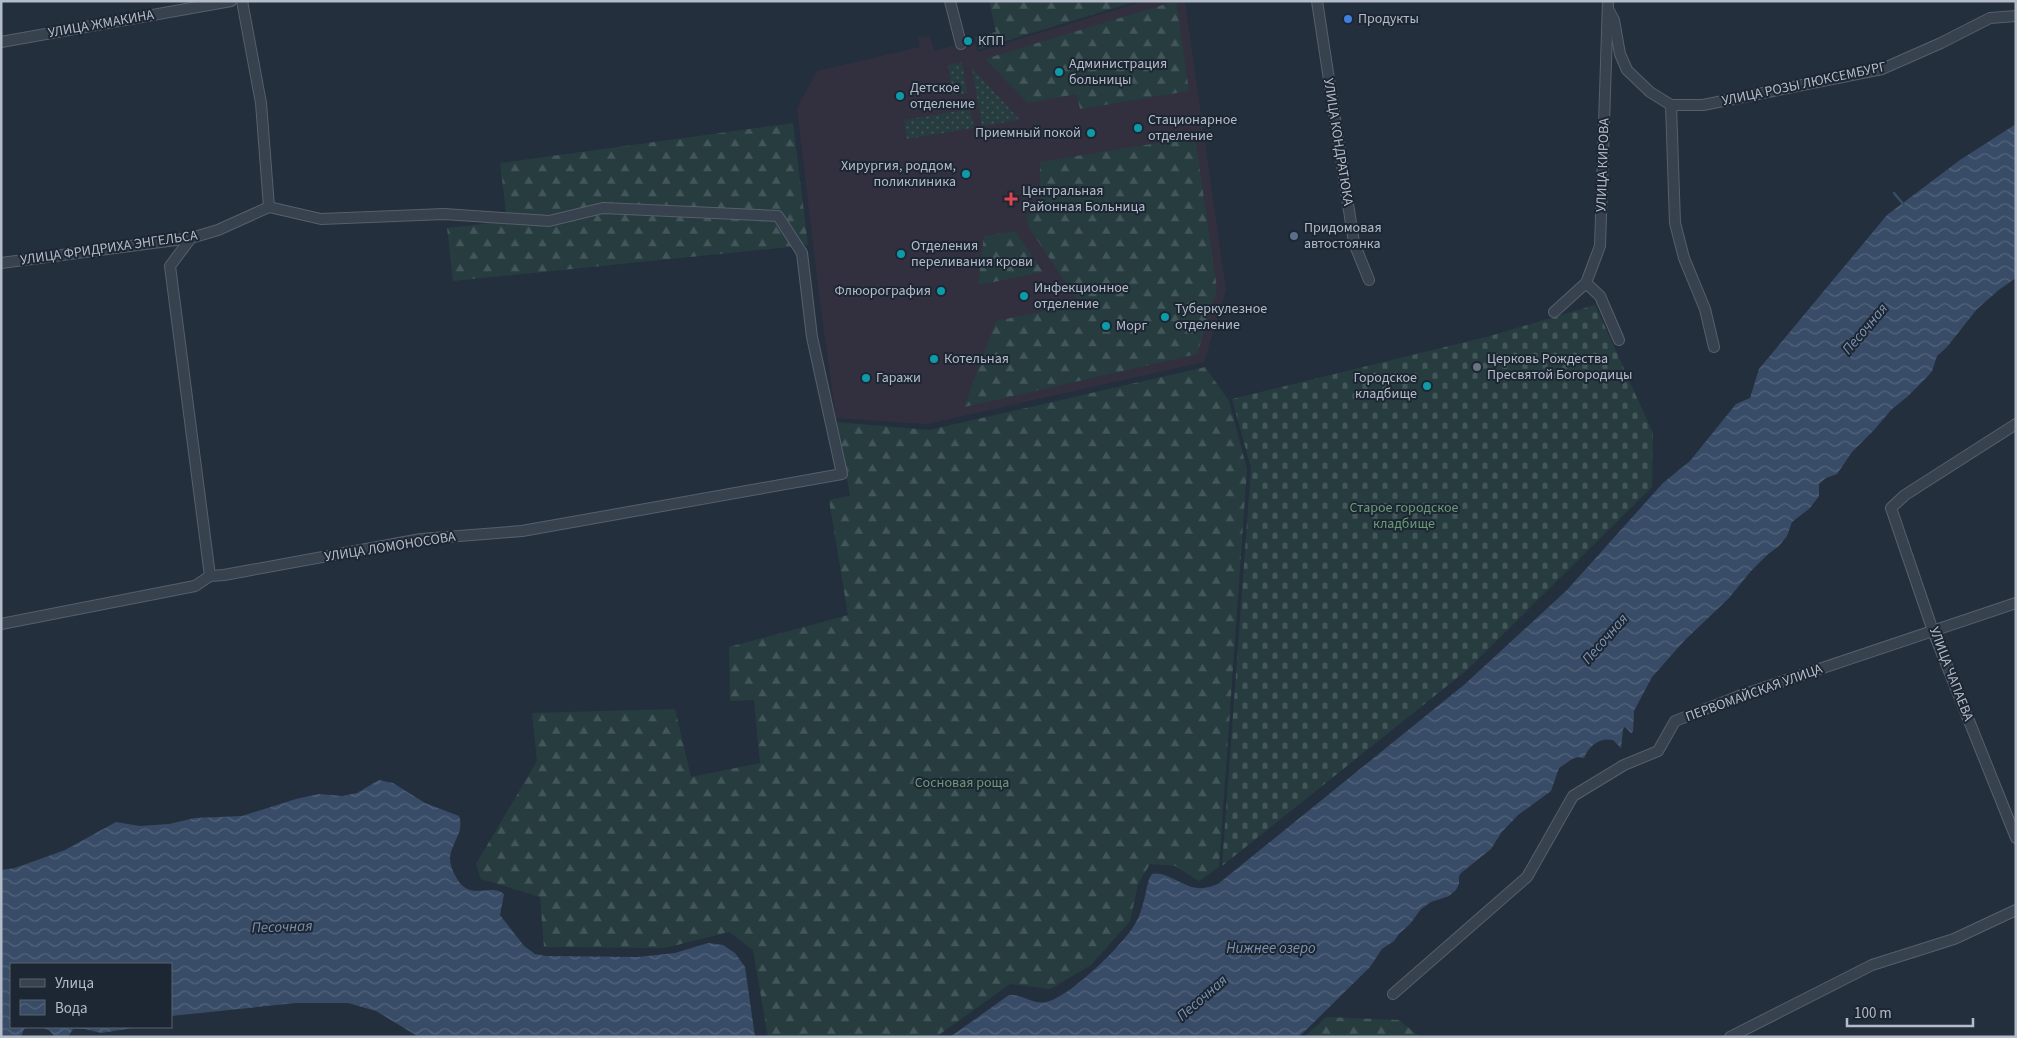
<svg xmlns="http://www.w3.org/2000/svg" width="2017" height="1038" viewBox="0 0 2017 1038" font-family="'Source Sans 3',sans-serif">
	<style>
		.medical { fill: #32303f }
		.grass { fill: url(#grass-dots) }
		.forest { fill: url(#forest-firs) }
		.cemetery { fill: url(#cemetery-stones) }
		.water { fill: url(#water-waves) }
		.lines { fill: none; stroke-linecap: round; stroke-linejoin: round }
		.stream { stroke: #394c67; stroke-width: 2.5 }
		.minor-casing { stroke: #565f6c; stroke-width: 12 }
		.minor { stroke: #38414e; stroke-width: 10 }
		.shop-dot { fill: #3f7fe0; stroke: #1d2633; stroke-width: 2 }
		.culture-dot { fill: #0f9aa8; stroke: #1d2633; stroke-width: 2 }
		.health-dot { fill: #e0444e; stroke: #1d2633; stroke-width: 2 }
		.service-dot { fill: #5c6f8a; stroke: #1d2633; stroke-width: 2 }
		.worship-dot { fill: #6b7280; stroke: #1d2633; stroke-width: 2 }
		.labels { text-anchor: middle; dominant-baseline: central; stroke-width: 4; stroke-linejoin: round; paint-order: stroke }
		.poi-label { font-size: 14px; fill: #b4bcc9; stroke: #1d2633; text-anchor: start }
		.street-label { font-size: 14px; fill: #b4bcc9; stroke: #1d2633 }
		.park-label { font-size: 14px; fill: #6b9a76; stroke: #1d2633 }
		.water-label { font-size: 15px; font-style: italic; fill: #7c92b1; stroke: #1d2633 }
	</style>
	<defs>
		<pattern id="grass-dots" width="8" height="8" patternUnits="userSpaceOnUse" patternTransform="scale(1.25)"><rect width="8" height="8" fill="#263c3f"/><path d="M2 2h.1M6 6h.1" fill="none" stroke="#435659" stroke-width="1.8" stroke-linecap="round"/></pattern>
		<pattern id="forest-firs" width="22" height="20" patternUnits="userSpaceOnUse" patternTransform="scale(1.25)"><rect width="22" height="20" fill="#263c3f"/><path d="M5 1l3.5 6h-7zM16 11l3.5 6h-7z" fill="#435659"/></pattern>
		<pattern id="cemetery-stones" width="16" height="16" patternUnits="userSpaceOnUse" patternTransform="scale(1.25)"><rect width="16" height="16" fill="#263c3f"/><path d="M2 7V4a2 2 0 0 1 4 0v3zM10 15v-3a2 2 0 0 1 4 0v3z" fill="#435659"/></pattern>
		<pattern id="water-waves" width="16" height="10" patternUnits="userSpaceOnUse" patternTransform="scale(1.25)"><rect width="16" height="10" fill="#394c67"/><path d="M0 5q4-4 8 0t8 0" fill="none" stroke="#53647b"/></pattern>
	</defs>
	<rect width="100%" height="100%" fill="#242f3e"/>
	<!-- medical -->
	<path class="medical" d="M1144 1H1185L1226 290 1204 362 927 424 836 418 819 295 797 108 817 71 920 47 918 38 930 36 934 51 974 41 978 52Z"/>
	<!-- grass -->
	<g class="grass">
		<path d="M962 62 967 93 953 95 948 65Z"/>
		<path d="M972 68 1020 120 982 126Z"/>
		<path d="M970 109 974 128 907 139 904 120Z"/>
	</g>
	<!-- forest -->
	<g class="forest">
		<path d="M989 1H1138L979 49 975 37 996 32Z"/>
		<path d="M1176 1 1189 91 1080 109 1077 94 1028 103 985 59Z"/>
		<path d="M793 123 808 245 453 281 447 228 507 221 500 163Z"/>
		<path d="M1195 137 1217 289 1197 354 964 407 996 321 1080 304 1028 226 1026 215 1040 212V162Z"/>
		<path d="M1015 231 1043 272 978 285 984 236Z"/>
		<path d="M1205 367 1229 401 1247 469 1219 867 1199 881 1175 866 1150 864 1138 884 1130 921 1091 965 1050 989 1010 984 936 1037H768L753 950 729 932 665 948 544 947 540 897 481 879 476 864 537 761 532 713 675 709 691 777 760 763 754 700 730 701 729 647 848 615 829 500 850 496 837 422 929 430Z"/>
		<path d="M1326 1017 1399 1020 1420 1037H1304Z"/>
	</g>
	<!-- cemetery -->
	<path class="cemetery" d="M1595 305 1653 433 1652 487 1467 670 1222 866 1251 468 1232 399 1490 336Z"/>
	<!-- water -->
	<g class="water">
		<path d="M2016 124V278L2000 289 1977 309 1947 347 1937 356 1932 371 1928 376 1907 397 1892 409 1874 430 1852 452 1837 474 1826 478 1819 484V496L1810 508 1792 522 1787 536 1779 546 1767 555 1751 571 1729 598 1684 641 1652 677 1634 711 1633 732 1631 733 1625 727 1623 729 1621 748 1613 740C1599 737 1589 746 1584 758L1578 757 1572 759 1559 768 1551 791 1518 815 1501 833 1491 849 1461 873 1459 876V884L1456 890 1449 896 1431 902 1421 909 1410 924 1399 934 1394 941 1382 949 1370 967 1305 1031 1298 1037H950L1009 995C1023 994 1033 1005 1046 1002 1069 998 1124 944 1135 924 1143 911 1145 894 1149 879L1152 874C1165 870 1183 887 1198 888 1205 889 1212 886 1218 884L1465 684 1567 590 1663 483 1690 461 1736 404 1750 398 1759 369 1887 215 1960 160Z"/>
		<path d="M379 780 393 783 425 803 459 816C465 832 451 843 450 858 450 864 452 871 456 877 470 903 489 882 504 894L500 915 524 946 535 954 546 956 638 957 675 953 708 943 723 945 735 953 745 967 755 1037H419L376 1011 348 1003H296L171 1016V964H11V1027H29L24 1029 21 1037H1V870L15 868 65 850 116 822 140 826 169 824 195 818 242 816 296 799 319 794 342 796 357 793Z"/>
		<path d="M40 1027H139L101 1033 85 1029H73L68 1037H55L49 1030Z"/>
	</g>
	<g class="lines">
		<!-- stream -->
		<path class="stream" d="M1894 193 1904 205"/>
		<!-- minor casing -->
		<g class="minor-casing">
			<g id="minor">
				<path d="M242 1 261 103 269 207"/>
				<path d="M950 1 961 44"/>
				<path d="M1317 1 1354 243 1369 280"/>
				<path d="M1608 9 1614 20 1620 54 1627 70 1650 92 1671 105"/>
				<path d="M1 42 231 1"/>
				<path d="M1671 105H1703L1882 69 1941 43 1990 18 2016 16"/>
				<path d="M1671 105 1675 223 1684 258 1705 309 1714 347"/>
				<path d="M191 238 170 266 210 576"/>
				<path d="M1 263 191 238 218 230 269 207 321 219 444 214 549 221 603 208 778 216 802 253 812 337 842 474 522 531 421 539 224 575 210 576 195 586 1 624"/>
				<path d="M1586 283 1600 296 1619 340"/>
				<path d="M1554 312 1586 283 1600 246 1608 1"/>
				<path d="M2016 424 1905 495 1891 508 1933 631 2016 838"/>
				<path d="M1393 994 1527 877 1573 796 1624 765 1658 751 1675 721 1739 696 2016 603"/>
				<path d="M1730 1037 1872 965 1954 939 2016 910"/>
			</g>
		</g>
		<!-- minor -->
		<use href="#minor" class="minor"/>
	</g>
	<!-- markers -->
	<circle class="shop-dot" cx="1348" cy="19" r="5"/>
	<g class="culture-dot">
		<circle cx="968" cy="41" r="5"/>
		<circle cx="1059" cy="72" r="5"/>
		<circle cx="900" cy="96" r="5"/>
		<circle cx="1138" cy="128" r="5"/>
		<circle cx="1091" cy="133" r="5"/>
		<circle cx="966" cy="174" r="5"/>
		<circle cx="901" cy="254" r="5"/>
		<circle cx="941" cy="291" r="5"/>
		<circle cx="1024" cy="296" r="5"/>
		<circle cx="1165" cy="317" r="5"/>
		<circle cx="1106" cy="326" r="5"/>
		<circle cx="934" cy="359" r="5"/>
		<circle cx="866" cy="378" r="5"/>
		<circle cx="1427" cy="386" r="5"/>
	</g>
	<path class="health-dot" d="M1008.5 191.5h5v5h5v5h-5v5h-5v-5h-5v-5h5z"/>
	<circle class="service-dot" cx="1294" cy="236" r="5"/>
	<circle class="worship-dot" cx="1477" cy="367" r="5"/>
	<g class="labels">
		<!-- poi labels -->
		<g class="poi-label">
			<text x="1358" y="19">Продукты</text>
			<text x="978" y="41">КПП</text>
			<text x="1069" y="64">Администрация<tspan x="1069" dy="16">больницы</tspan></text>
			<text x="910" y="88">Детское<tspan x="910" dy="16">отделение</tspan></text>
			<text x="1148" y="120">Стационарное<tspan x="1148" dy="16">отделение</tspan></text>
			<text x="1081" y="133" text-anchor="end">Приемный покой</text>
			<text x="956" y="166" text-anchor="end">Хирургия, роддом,<tspan x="956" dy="16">поликлиника</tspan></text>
			<text x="1022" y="191">Центральная<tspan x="1022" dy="16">Районная Больница</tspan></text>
			<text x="1304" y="228">Придомовая<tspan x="1304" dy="16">автостоянка</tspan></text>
			<text x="911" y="246">Отделения<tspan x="911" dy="16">переливания крови</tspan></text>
			<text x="1034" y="288">Инфекционное<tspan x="1034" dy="16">отделение</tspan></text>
			<text x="931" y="291" text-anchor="end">Флюорография</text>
			<text x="1175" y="309">Туберкулезное<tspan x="1175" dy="16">отделение</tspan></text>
			<text x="1116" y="326">Морг</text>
			<text x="944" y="359">Котельная</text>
			<text x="1487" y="359">Церковь Рождества<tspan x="1487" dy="16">Пресвятой Богородицы</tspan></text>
			<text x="876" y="378">Гаражи</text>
			<text x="1417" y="378" text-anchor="end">Городское<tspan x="1417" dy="16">кладбище</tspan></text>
		</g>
		<!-- street labels -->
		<g class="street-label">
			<text transform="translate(101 24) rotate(-10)">УЛИЦА ЖМАКИНА</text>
			<text transform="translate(1804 84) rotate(-12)">УЛИЦА РОЗЫ ЛЮКСЕМБУРГ</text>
			<text transform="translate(1338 142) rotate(81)">УЛИЦА КОНДРАТЮКА</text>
			<text transform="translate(1603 165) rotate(-88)">УЛИЦА КИРОВА</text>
			<text transform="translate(109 248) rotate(-8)">УЛИЦА ФРИДРИХА ЭНГЕЛЬСА</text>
			<text transform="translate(390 547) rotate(-9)">УЛИЦА ЛОМОНОСОВА</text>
			<text transform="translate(1951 674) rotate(69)">УЛИЦА ЧАПАЕВА</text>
			<text transform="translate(1754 693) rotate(-20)">ПЕРВОМАЙСКАЯ УЛИЦА</text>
		</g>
		<!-- park labels -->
		<g class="park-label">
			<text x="1404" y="508">Старое городское<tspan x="1404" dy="16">кладбище</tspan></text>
			<text x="962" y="783">Сосновая роща</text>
		</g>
		<!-- water labels -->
		<g class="water-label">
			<text transform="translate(1865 329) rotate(-50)">Песочная</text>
			<text transform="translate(1605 639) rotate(-49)">Песочная</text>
			<text transform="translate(282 927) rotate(-2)">Песочная</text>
			<text x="1271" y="948">Нижнее озеро</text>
			<text transform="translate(1202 998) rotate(-41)">Песочная</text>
		</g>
	</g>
	<!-- border -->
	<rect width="2017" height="1038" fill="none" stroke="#b4bcc9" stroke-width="5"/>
	<!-- legend -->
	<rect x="10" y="963" width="162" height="65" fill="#1d2633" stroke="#59626f"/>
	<rect x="20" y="979" width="25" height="8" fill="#38414e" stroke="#59626f"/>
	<text x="55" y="988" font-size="15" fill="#b4bcc9">Улица</text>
	<rect x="20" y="1000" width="25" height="15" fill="url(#water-waves)" stroke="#59626f"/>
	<text x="55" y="1013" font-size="15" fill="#b4bcc9">Вода</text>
	<!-- scale -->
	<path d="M1847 1018v8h126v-8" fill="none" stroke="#b4bcc9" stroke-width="2.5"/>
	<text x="1854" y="1018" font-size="15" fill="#b4bcc9" stroke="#1d2633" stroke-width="4" paint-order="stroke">100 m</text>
</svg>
